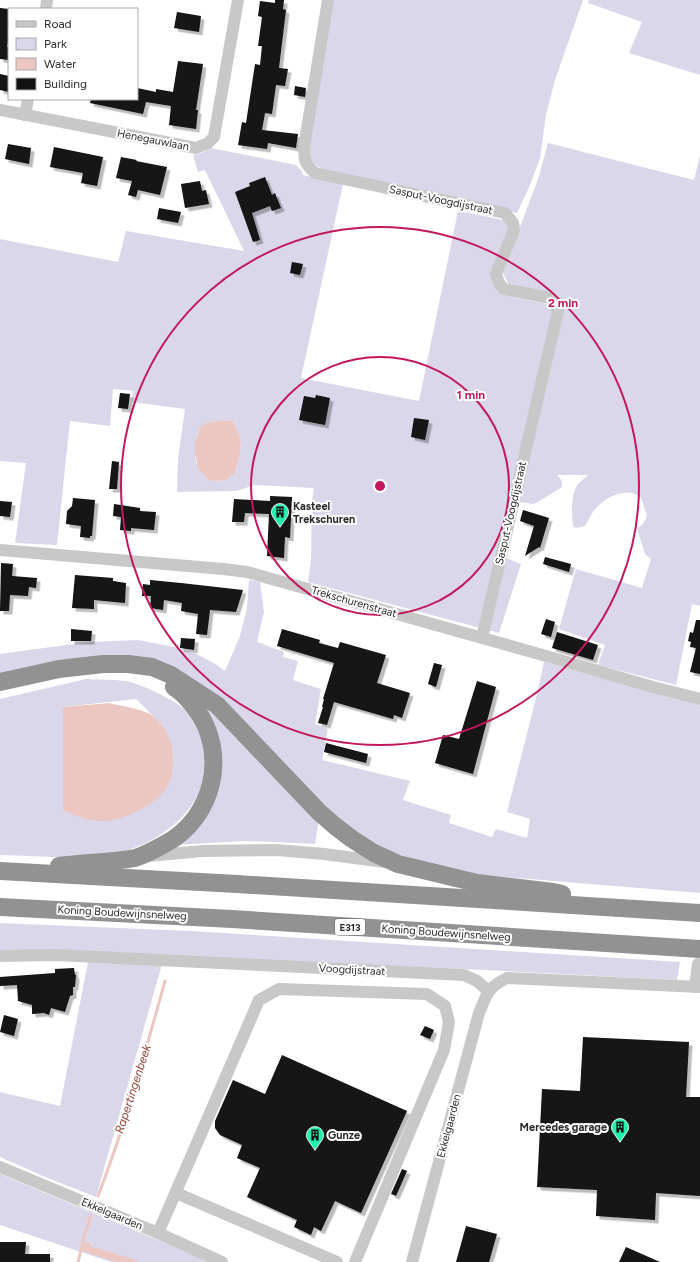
<svg xmlns="http://www.w3.org/2000/svg" width="700" height="1262" viewBox="0 0 700 1262" font-family="Figtree,sans-serif">
	<style>
		.green { fill: #dbd7eb; fill-rule: evenodd }
		.water { fill: #ecc7c1 }
		.lines { fill: none; stroke-linecap: round; stroke-linejoin: round }
		.stream { stroke: #ecc7c1; stroke-width: 3 }
		.building { fill: #121212; filter: url(#shadow) }
		.minor { stroke: #c8c8c8; stroke-width: 12 }
		.highway { stroke: #929292; stroke-width: 18 }
		.ring { fill: none; stroke: #c2185b; stroke-width: 2 }
		.labels { text-anchor: middle; dominant-baseline: central; stroke-width: 4; stroke-linejoin: round; paint-order: stroke }
		.shield { fill: #fff; stroke: #6b6b6b; stroke-width: 1 }
		.shield-label { font-size: 10px; font-weight: bold; fill: #2b2b2b }
		.street-label { font-size: 11px; fill: #2b2b2b; stroke: #fff }
		.poi-label { font-size: 11px; font-weight: bold; fill: #2b2b2b; stroke: #fff; text-anchor: start }
		.water-label { font-size: 12px; font-style: italic; fill: #924235; stroke: #fff }
		.centre { fill: #c2185b; stroke: #fff; stroke-width: 2 }
		.ring-label { font-size: 12px; text-anchor: middle; font-weight: bold; fill: #c2185b; stroke: #fff; stroke-width: 4; stroke-linejoin: round; paint-order: stroke }
	</style>
	<defs>
		<filter id="shadow"><feDropShadow dx="3.5" dy="3.5" stdDeviation="0" flood-color="#0004"/></filter>
	</defs>
	<rect width="100%" height="100%" fill="#fff"/>
	<!-- green -->
	<g class="green">
		<path d="M332 0H583L555 80 546 115 540 158 530 185 517 213 329 171C318 167 314 166 308 156Z"/>
		<path d="M589 0H700V75L629 53 642 22 588 3Z"/>
		<path d="M548 143 694 180 700 155V606L692 604 676 685 598 665 605 645 559 629 576 569 642 588 651 559 645 554 637 529 643 524 647 516 641 497C638 496 635 494 632 493 617 491 601 500 593 512 590 516 588 522 585 526L576 528 573 526C572 513 570 496 578 484 581 481 585 478 588 475H557L562 481V487L538 502 533 504 519 502 563 309C563 305 563 302 560 300 552 292 520 288 509 285L503 273 539 176Z"/>
		<path d="M211 148 296 165 302 171 303 175 343 184 301 378 419 401 458 211 504 220 509 226 493 276 501 294 517 298 547 304 551 306 554 311 499 555 521 564 499 633 308 582 311 560 312 501 314 488 255 485 236 491 177 492 178 459 185 409 132 402 133 391 113 389 110 426 70 421 57 545 15 543 26 463 0 461V239L118 262 126 231 244 251 205 170 198 172 193 155 202 153ZM219 421H233L241 440 240 454 235 473 227 480 213 481 196 463 195 454 197 435 206 423Z"/>
		<path d="M249 580 260 582 264 612 257 642 284 652 283 657 298 661 293 680 321 689 315 724 328 729 322 760 410 781 403 800 451 815 449 823 492 837 496 829 527 838 530 819 507 812 537 694 544 662 700 705V893L458 873 381 849 337 819 178 672 0 673V654L88 642 138 640 174 647 196 654 214 663 225 671 240 636 247 608Z"/>
		<path d="M86 679C99 680 112 679 125 681 137 682 174 700 183 708 192 718 203 737 204 751 206 765 203 786 196 798 185 818 165 834 144 844 103 863 44 856 0 855V699ZM136 699 163 726 63 707Z"/>
		<path d="M202 702 319 819 315 844 274 842 245 841 175 845 212 802Z"/>
		<path d="M0 923 191 931 680 962 677 980 445 968 0 952Z"/>
		<path d="M88 962 162 964 96 1197 45 1177 0 1157V1092L60 1106Z"/>
		<path d="M0 1174 184 1251 208 1262H111L0 1225Z"/>
	</g>
	<!-- water -->
	<g class="water">
		<path d="M219 421H233L241 440 240 454 235 473 227 480 213 481 208 479 198 468 195 454V443L200 428 206 423Z"/>
		<path d="M109 703C118 705 144 710 150 714 162 722 170 735 172 749 173 761 174 774 168 785 158 804 127 818 107 821 92 822 76 817 63 810V707Z"/>
		<path d="M84 1242 90 1243V1246L130 1258 139 1262H116L83 1251Z"/>
	</g>
	<g class="lines">
		<!-- stream -->
		<g class="stream">
			<path d="M98 1196C125 1126 145 1053 165 981"/>
			<path d="M83 1240 91 1215"/>
			<path d="M78 1262 83 1242"/>
		</g>
	</g>
	<!-- building -->
	<g class="building">
		<path d="M275 0H284L283 9 286 10 279 68 288 69 285 86 276 85 272 114 265 113 262 130 298 134 296 148 268 143 267 149 238 145 242 122 246 123 255 64 260 65 262 46H258L262 17 258 16 260 1 275 3Z"/>
		<path d="M0 8 9 9V36L7 47H9V60L0 59Z"/>
		<path d="M177 12 201 16 199 32 174 28Z"/>
		<path d="M178 61 203 64 196 110H198L196 129 169 125 171 106 146 102 143 114 90 103 91 99H137V88L156 92V89L173 92Z"/>
		<path d="M0 74 9 76V92L0 90Z"/>
		<path d="M295 86 306 88 305 97 294 95Z"/>
		<path d="M8 144 31 148 29 164 5 159Z"/>
		<path d="M54 147 103 157 97 186 81 183 83 173 50 167Z"/>
		<path d="M121 157 137 160 136 161 167 167 160 195 138 190 136 197 128 195 132 181 116 178Z"/>
		<path d="M265 177 272 195 275 193 281 208 272 211 270 206 252 213 260 240 253 242 235 192 250 186 249 183Z"/>
		<path d="M200 181 202 191 206 190 209 204 185 208 181 184Z"/>
		<path d="M159 208 181 212 178 223 157 219Z"/>
		<path d="M292 262 303 264 300 275 290 273Z"/>
		<path d="M120 393 130 394 128 409 118 408Z"/>
		<path d="M316 395 330 398 325 425 299 420 304 396 315 398Z"/>
		<path d="M414 418 429 420 425 440 411 437Z"/>
		<path d="M112 461 119 462 117 489H109Z"/>
		<path d="M270 496 292 497 290 538 285 537 284 558 267 556 269 514 245 513 244 522H232L234 499 270 501Z"/>
		<path d="M73 498 95 500 92 536H90V538L80 537 81 526 66 524 67 511 72 506Z"/>
		<path d="M0 501 12 502 10 517 0 516Z"/>
		<path d="M114 504 140 508V511L156 512 154 530 131 528V531L120 530 121 517 113 516Z"/>
		<path d="M523 510 549 518 540 548 539 547 525 556 534 526 520 521Z"/>
		<path d="M545 557 571 564 569 572 543 564Z"/>
		<path d="M1 563 13 564 12 576 37 578 36 588 29 587 28 596 10 595 9 611H0Z"/>
		<path d="M75 575 113 578V581L126 583 125 603 94 600V609L72 608Z"/>
		<path d="M150 580 181 583 243 590 236 612 210 610 207 635 196 634 198 614 181 611 182 603 164 600 163 610 150 608 151 596H142L143 584 150 585Z"/>
		<path d="M546 619 555 622 551 637 541 634Z"/>
		<path d="M696 620H700V674L690 672 696 648 690 647 691 642 688 641 690 632 693 633Z"/>
		<path d="M71 629 92 631 91 641H71Z"/>
		<path d="M282 629 320 640 319 643 338 648 340 642 386 655 377 683 410 693 402 718 394 715 393 719 334 702 327 725 318 723 323 707H322L324 699H323L334 663 277 646Z"/>
		<path d="M557 632 598 645 593 660 552 648Z"/>
		<path d="M181 638 195 639 194 650 180 648Z"/>
		<path d="M434 663 442 665 436 687 428 684Z"/>
		<path d="M477 681 496 687 473 774 435 763 443 735 459 739Z"/>
		<path d="M326 743 368 754 366 763 324 752Z"/>
		<path d="M74 968 75 975H76L75 987H73V995L70 996 65 1012 51 1008 49 1015 44 1013 32 1014V1005L18 1001 17 985 0 986V977L55 973V969Z"/>
		<path d="M4 1015 18 1019 14 1036 0 1032Z"/>
		<path d="M425 1026 434 1030 430 1039 420 1035Z"/>
		<path d="M583 1037 689 1042 686 1097H700V1196L656 1193 655 1220 596 1216 597 1190 537 1187 542 1089 580 1091Z"/>
		<path d="M282 1055 407 1111 361 1213 335 1201 321 1231 314 1227 311 1235 294 1227 297 1220 247 1197 260 1168 237 1158 242 1145 220 1135 215 1128V1121L233 1080 265 1094Z"/>
		<path d="M402 1169 407 1171 396 1196 391 1194Z"/>
		<path d="M466 1226 497 1234 489 1262H456Z"/>
		<path d="M0 1242H26L25 1254H50V1262H0Z"/>
		<path d="M626 1247 660 1262H619Z"/>
	</g>
	<g class="lines">
		<!-- minor -->
		<g class="minor">
			<path d="M328 0 305 141C304 156 302 162 315 173L505 213 513 223 514 230 496 274 499 283 504 289 550 298 555 303 558 311 482 638"/>
			<path d="M46 9 47 0"/>
			<path d="M0 110 196 148 208 143 214 137 238 0"/>
			<path d="M25 115 28 99"/>
			<path d="M0 550 223 569 247 572 539 654 653 687 700 699"/>
			<path d="M148 856 203 851 277 850 324 854 385 862"/>
			<path d="M0 956 56 955 464 975 477 981 488 991"/>
			<path d="M695 987 698 964"/>
			<path d="M0 1167 158 1233 222 1262"/>
			<path d="M176 1193 337 1262"/>
			<path d="M158 1233 259 1000 279 989 427 994 445 1006 449 1022 444 1050 355 1262"/>
			<path d="M412 1262 479 1013C487 994 487 988 507 978L700 987"/>
		</g>
		<!-- highway -->
		<g class="highway">
			<path d="M0 682 59 669 103 664H128L152 667 171 675 217 705 319 812 335 826 352 839 374 853 398 864 477 883 553 892 562 894"/>
			<path d="M59 866C84 862 110 863 135 858 145 855 156 849 165 844 214 818 229 752 195 708 190 701 182 692 174 687"/>
			<path d="M0 871 237 884 700 913"/>
			<path d="M0 907 232 919 700 949"/>
		</g>
	</g>
	<!-- distance rings -->
	<g class="ring">
		<circle cx="380" cy="486" r="129"/>
		<circle cx="380" cy="486" r="259"/>
	</g>
	<!-- icons -->
	<defs>
		<g id="building-pin" transform="scale(0.9)"><path d="M0 17L-7.5 6A9.5 9.5 0 1 1 7.5 6Z" fill="#1ff0ad" stroke="#fff"/><path d="M-4-6H4V6H1V3H-1V6H-4ZM-2.5-4.3h1.7v1.8h-1.7ZM.8-4.3h1.7v1.8H.8ZM-2.5-1h1.7V.8h-1.7ZM.8-1h1.7V.8H.8Z" fill="#111"/></g>
	</defs>
	<g fill-rule="evenodd">
		<use href="#building-pin" x="280" y="512"/>
		<use href="#building-pin" x="620" y="1127"/>
		<use href="#building-pin" x="315" y="1135"/>
	</g>
	<g class="labels">
		<!-- shield labels -->
		<rect class="shield" x="335" y="919" width="30" height="16" rx="3"/>
		<g class="shield-label">
			<text x="350" y="927">E313</text>
		</g>
		<!-- street labels -->
		<g class="street-label">
			<text transform="translate(153 140) rotate(11)">Henegauwlaan</text>
			<text transform="translate(441 200) rotate(12)">Sasput-Voogdijstraat</text>
			<text transform="translate(511 513) rotate(-77)">Sasput-Voogdijstraat</text>
			<text transform="translate(354 602) rotate(16)">Trekschurenstraat</text>
			<text transform="translate(122 913) rotate(3)">Koning Boudewijnsnelweg</text>
			<text transform="translate(446 933) rotate(4)">Koning Boudewijnsnelweg</text>
			<text transform="translate(352 970) rotate(3)">Voogdijstraat</text>
			<text transform="translate(449 1126) rotate(-75)">Ekkelgaarden</text>
			<text transform="translate(112 1214) rotate(23)">Ekkelgaarden</text>
		</g>
		<!-- poi labels -->
		<g class="poi-label">
			<text x="293" y="506">Kasteel<tspan x="293" dy="13">Trekschuren</tspan></text>
			<text x="607" y="1127" text-anchor="end">Mercedes garage</text>
			<text x="328" y="1135">Gunze</text>
		</g>
		<!-- water labels -->
		<g class="water-label">
			<text transform="translate(133 1089) rotate(-72)">Rapertingenbeek</text>
		</g>
	</g>
	<circle cx="380" cy="486" r="6" class="centre"/>
	<g class="ring-label">
		<text x="563" y="307">2 min</text>
		<text x="471" y="399">1 min</text>
	</g>
	<!-- legend -->
	<rect x="8" y="8" width="130" height="92" fill="#ffffff" stroke="#aaaaaa"/>
	<rect x="16" y="21" width="20" height="6" fill="#c8c8c8" stroke="#aaaaaa"/>
	<text x="44" y="28" font-size="12" fill="#2b2b2b">Road</text>
	<rect x="16" y="38" width="20" height="12" fill="#dbd7eb" stroke="#aaaaaa"/>
	<text x="44" y="48" font-size="12" fill="#2b2b2b">Park</text>
	<rect x="16" y="58" width="20" height="12" fill="#ecc7c1" stroke="#aaaaaa"/>
	<text x="44" y="68" font-size="12" fill="#2b2b2b">Water</text>
	<rect x="16" y="78" width="20" height="12" fill="#121212" stroke="#aaaaaa"/>
	<text x="44" y="88" font-size="12" fill="#2b2b2b">Building</text>
</svg>
